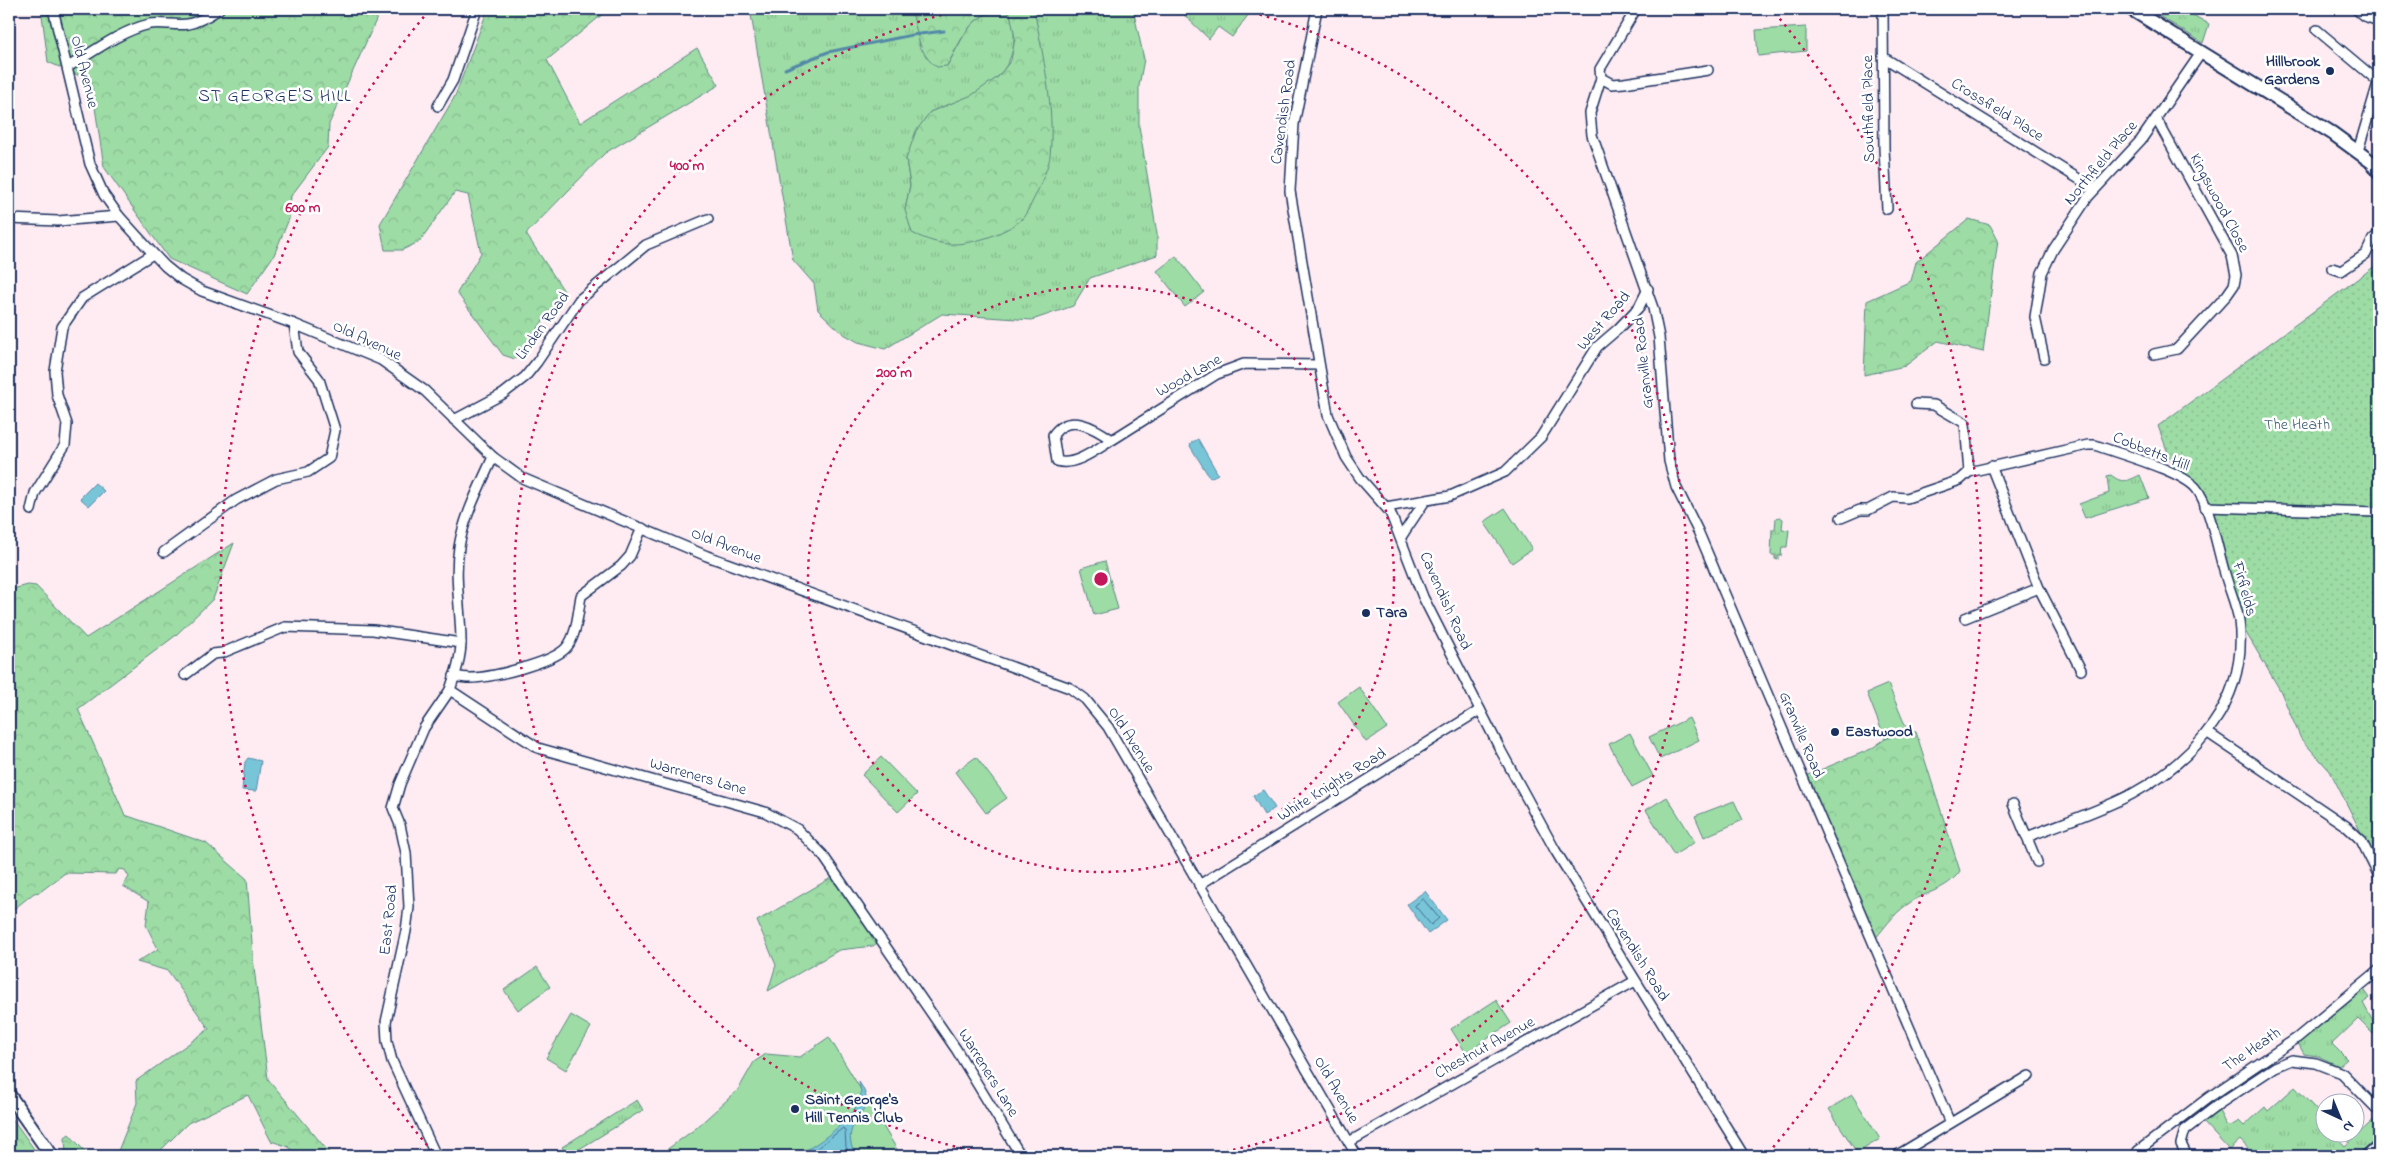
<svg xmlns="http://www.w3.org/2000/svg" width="2388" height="1165" viewBox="0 0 2388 1165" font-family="'Indie Flower',sans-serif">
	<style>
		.grass { fill: url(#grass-tufts); stroke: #5c8682 }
		.forest { fill: url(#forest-crowns); stroke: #5c8682 }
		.park { fill: url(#park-dots); stroke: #5c8682 }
		.garden { fill: #9ddca5; stroke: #5c8682 }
		.water { fill: #79c5d8; stroke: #5389a7 }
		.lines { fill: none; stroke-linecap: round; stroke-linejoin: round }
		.shore { stroke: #416b8f; stroke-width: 1 }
		.stream { stroke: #5389a7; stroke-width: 3 }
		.minor-casing { stroke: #1b2f5e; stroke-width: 12 }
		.secondary-casing { stroke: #1b2f5e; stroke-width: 16 }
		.minor { stroke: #fff; stroke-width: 9 }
		.secondary { stroke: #fff; stroke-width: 12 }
		.ring { fill: none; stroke: #c2185b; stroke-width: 2.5; stroke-dasharray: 2.5 5 }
		.poi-dot { fill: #1b2f5e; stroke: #fff; stroke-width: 2 }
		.labels { text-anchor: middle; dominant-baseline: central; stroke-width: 5; stroke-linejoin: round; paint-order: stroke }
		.poi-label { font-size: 16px; font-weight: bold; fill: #1b2f5e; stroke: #fff; text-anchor: start }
		.street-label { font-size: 16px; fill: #1b2f5e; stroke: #fff }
		.park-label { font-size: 16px; fill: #3c5a70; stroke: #fff }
		.neighbourhood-label { font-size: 18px; letter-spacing: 1px; fill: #1b2f5e; stroke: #fff }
		.centre { fill: #c2185b; stroke: #fff; stroke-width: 2.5 }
		.ring-label { font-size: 15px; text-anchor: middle; font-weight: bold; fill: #c2185b; stroke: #fff; stroke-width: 5; stroke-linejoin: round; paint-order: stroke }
	</style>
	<defs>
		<pattern id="grass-tufts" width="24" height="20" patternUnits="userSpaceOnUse" patternTransform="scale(1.25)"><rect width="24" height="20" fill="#9ddca5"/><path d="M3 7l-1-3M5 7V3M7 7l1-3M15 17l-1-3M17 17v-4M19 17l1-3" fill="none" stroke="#87bd90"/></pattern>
		<pattern id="forest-crowns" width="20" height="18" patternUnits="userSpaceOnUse" patternTransform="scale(1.25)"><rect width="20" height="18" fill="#9ddca5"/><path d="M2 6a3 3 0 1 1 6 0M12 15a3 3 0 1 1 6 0" fill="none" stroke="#87bd90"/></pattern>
		<pattern id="park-dots" width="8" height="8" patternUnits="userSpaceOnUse" patternTransform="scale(1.25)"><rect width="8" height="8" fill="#9ddca5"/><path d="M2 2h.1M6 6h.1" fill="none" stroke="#87bd90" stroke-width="1.8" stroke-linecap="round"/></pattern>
	</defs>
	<rect width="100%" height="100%" fill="#feecf2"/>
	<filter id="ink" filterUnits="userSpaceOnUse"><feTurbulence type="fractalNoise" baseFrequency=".02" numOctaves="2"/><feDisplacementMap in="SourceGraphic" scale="10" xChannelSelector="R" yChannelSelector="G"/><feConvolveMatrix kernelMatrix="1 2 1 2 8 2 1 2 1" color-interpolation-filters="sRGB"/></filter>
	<g filter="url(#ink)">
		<!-- grass -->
		<g class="grass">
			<path d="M750 9H911L918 28 920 49 947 66C963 39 973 5 1010 13 1022 51 1007 76 973 95 960 102 944 105 930 112L906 159 910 185 905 210 1038 33 1034 9H1133L1144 59 1139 86V126L1157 234V255L1090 278 1073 306 1032 320 942 314 885 349 858 342 842 333 818 310 814 284 793 260Z"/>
			<path d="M1178 9H1247L1251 11 1232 37 1218 27 1209 39Z"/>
			<path d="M2148 9H2182L2209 24 2203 43Z"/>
			<path d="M2111 475C2122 484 2128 481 2140 475L2149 498 2085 518 2079 504 2109 493 2107 476Z"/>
			<path d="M1780 517 1783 519 1782 529 1789 530 1787 547H1782L1781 556H1778V560L1775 559V555H1771L1772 529H1775L1776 518Z"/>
			<path d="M2363 988 2370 998 2363 1003 2378 1031 2373 1034 2358 1019 2332 1044 2347 1059 2339 1066 2318 1056 2304 1054 2298 1043Z"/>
			<path d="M2295 1087 2322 1116 2321 1120 2325 1125 2326 1132 2333 1133 2345 1146 2379 1115V1136L2357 1156H2255L2240 1140 2229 1150 2203 1122 2219 1111 2226 1125 2231 1126 2239 1121 2244 1126 2265 1107 2268 1111Z"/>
			<path d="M637 1100 643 1110 568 1156 562 1147Z"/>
		</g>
		<!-- forest -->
		<g class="forest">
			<path d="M85 9H381L329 124 328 147 291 196 289 219 274 255 247 294 169 259 104 167 91 81 48 62 42 15Z"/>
			<path d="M488 9H609L547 60 580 123 697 48 719 85 605 153 526 234 564 291 519 355 515 359 503 355 457 293 481 253 468 195 455 192 419 242 402 250H385L380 224 455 96Z"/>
			<path d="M911 9H1034C1043 56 1055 108 1050 156 1049 168 1030 210 1022 219 1014 227 999 233 989 237 957 247 942 247 912 233L905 210 910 185 906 159 916 131 930 112 972 95 998 77 1011 60 1015 38 1010 13C973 5 962 39 947 66L937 67C917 54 918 30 911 9Z"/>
			<path d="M1969 219 1990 225 1998 240 1983 352 1938 341 1905 366 1864 375 1867 301 1911 281 1916 262Z"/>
			<path d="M234 543 213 599 175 636 78 709 125 815 206 843 247 879 254 968 268 1079 332 1156H296L289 1147 271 1141 248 1095 188 1123 155 1156H116L137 1103 136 1081 209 1029 168 971 137 962 158 949 146 925 149 902 123 886 129 877 125 870 119 869 116 874 65 873 40 892 34 893 9 913V590L28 585 36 586 86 638Z"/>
			<path d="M1907 730 1916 732 1960 871C1946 891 1926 891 1908 904 1894 913 1882 931 1871 944L1803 777 1871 749 1885 739Z"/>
			<path d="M836 875 880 941 873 946 839 950 768 991 776 965 757 921Z"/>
			<path d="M9 1114 39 1156H9Z"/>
			<path d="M69 1134 89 1156H66L65 1137Z"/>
		</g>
		<!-- park -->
		<g class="park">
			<path d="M2379 263V508L2206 505 2174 469 2158 426Z"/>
			<path d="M2222 512 2379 517V868L2330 771 2301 739 2280 690 2245 631 2212 513Z"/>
		</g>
		<!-- garden -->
		<g class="garden">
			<path d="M1806 27V51L1758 56 1756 30Z"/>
			<path d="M1176 256 1204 292 1185 307 1157 271Z"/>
			<path d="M1505 508 1532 549 1512 563 1484 522Z"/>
			<path d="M1105 561 1118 609 1094 615 1081 568Z"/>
			<path d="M1888 684 1907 730 1885 739 1867 693Z"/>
			<path d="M1359 687 1387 728 1366 742 1338 702Z"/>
			<path d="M1689 718 1699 740 1660 759 1649 737Z"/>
			<path d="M1630 733 1653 776 1632 787 1609 744Z"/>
			<path d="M881 757 917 794 898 812 862 775Z"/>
			<path d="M976 757 1007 798 986 813 955 772Z"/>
			<path d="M1667 797 1695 842 1674 855 1646 810Z"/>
			<path d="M1734 801 1743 820 1704 837 1695 816Z"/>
			<path d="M537 967 550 987 518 1010 504 990Z"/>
			<path d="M1496 1000 1511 1023 1466 1053 1451 1029Z"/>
			<path d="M571 1015 591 1027 566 1070 546 1058Z"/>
			<path d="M829 1037 901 1156H658L695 1129 738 1090 754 1062 766 1054 800 1057Z"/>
			<path d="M1852 1095 1880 1139 1857 1153 1829 1109Z"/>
		</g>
		<!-- water -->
		<g class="water">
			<path d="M1198 439 1218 474 1210 478 1190 446 1191 443Z"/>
			<path d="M95 483 104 491 89 506 80 498Z"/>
			<path d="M248 758 261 761 256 791 242 790 245 762Z"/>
			<path d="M1263 790 1275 808 1264 815 1253 796Z"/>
			<path d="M1425 891 1447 920 1428 934 1407 904Z"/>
			<path d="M859 1082C884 1116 834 1117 856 1156H795C815 1147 854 1119 860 1098 862 1094 860 1087 859 1082Z"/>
		</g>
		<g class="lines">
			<!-- shore -->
			<g class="shore">
				<path d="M1423 899 1439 918 1431 925 1415 906Z"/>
				<path d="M807 1156 843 1128 845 1131 846 1147 851 1156"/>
			</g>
			<!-- stream -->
			<path class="stream" d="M785 69 828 52 912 35 944 31"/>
			<!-- minor casing -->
			<g class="minor-casing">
				<g id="minor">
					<path d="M53 9 90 164 104 195 119 216 148 248 165 266 181 279 202 291 294 324 381 360 425 391 493 457 522 478 707 556 1070 688 1085 699 1108 727 1357 1156"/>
					<path d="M1317 9 1294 124 1290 191 1328 415 1346 457 1360 478 1390 512 1423 597 1501 751 1555 850 1744 1156"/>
					<path d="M1636 9 1600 69 1601 78 1612 84 1624 83 1708 70"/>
					<path d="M1883 9 1884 148 1887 209"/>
					<path d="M2356 9 2364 16 2379 21"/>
					<path d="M2317 30 2379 82"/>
					<path d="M1883 57 2095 189"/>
					<path d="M68 67C93 52 120 31 150 24 162 22 176 26 188 24 199 22 210 15 219 9"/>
					<path d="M1601 78 1590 113 1592 135 1653 308 1659 337 1669 461 1676 487 1698 531 1950 1123"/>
					<path d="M438 106 453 80 477 9"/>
					<path d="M2358 151 2379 80"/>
					<path d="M9 219 58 221 119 216"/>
					<path d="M2332 268 2341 271 2366 254 2373 239 2379 234"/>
					<path d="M2154 354 2177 349 2227 295 2234 285 2236 275 2232 256 2157 120"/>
					<path d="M2044 358 2035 317 2042 273 2053 250 2088 197 2141 140 2201 53"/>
					<path d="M1916 404 1934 405 1965 423 1969 472"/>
					<path d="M454 420 503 394 525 377 537 362 579 300 646 245 708 219"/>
					<path d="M1112 440C1095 428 1069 412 1053 435L1057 461C1074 467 1097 449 1112 440L1217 374 1244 364 1319 365"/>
					<path d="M493 457C480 486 464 516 459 547 454 579 461 610 461 642 461 658 455 675 450 690L538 748 765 812 797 829 822 854 956 1049 1021 1156"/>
					<path d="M1991 466 2039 588 2081 670"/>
					<path d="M1386 507 1450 496 1505 472 1541 437 1597 347 1618 329 1639 307 1648 289"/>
					<path d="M2205 507 2379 512"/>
					<path d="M31 510 35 493 65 445 67 424 57 395 55 371 62 327 82 298 153 254"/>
					<path d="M1841 518 1860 510H1868L1893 497 1907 498 1960 480 1969 472 2088 445H2095C2119 454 2180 470 2196 488 2210 505 2218 552 2225 574 2229 589 2237 606 2239 621 2249 699 2196 759 2132 794 2100 811 2062 823 2027 837"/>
					<path d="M1401 537 1425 501"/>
					<path d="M164 552 236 500 276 479 308 472 329 458 335 430 319 379 298 352 294 324"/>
					<path d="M1965 618 2039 588"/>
					<path d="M185 675 213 654 222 653 285 627 373 630 461 643"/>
					<path d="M454 676C459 677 465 678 470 678 490 678 552 663 566 648 577 636 578 612 581 596L621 566 630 556 642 528"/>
					<path d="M2208 733 2346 826 2361 840 2379 876"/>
					<path d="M2013 804 2037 862"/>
					<path d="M1199 885 1480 710"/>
					<path d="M1349 1142 1635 981"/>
					<path d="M2138 1151 2208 1098 2297 1038 2379 970"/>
					<path d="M436 1156 392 1061 387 1041 386 1022 406 931 409 907 406 853 400 825 393 808 400 784 424 728 450 690"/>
					<path d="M1896 1156 2029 1076"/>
					<path d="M2187 1156 2181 1144 2185 1130 2219 1104 2275 1067 2292 1060 2316 1063 2342 1073 2379 1111"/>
				</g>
			</g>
			<!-- secondary casing -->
			<g class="secondary-casing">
				<g id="secondary">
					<path d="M2131 9 2332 133 2373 163 2379 172"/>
					<path d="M9 1095 52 1156"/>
					<path d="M2368 1156 2379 1146"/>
				</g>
			</g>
			<!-- minor -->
			<use href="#minor" class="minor"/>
			<!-- secondary -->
			<use href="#secondary" class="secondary"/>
		</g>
	</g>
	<!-- distance rings -->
	<g class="ring">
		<circle cx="1101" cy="579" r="293"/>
		<path d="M999 1156A586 586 0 0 1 964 9M1238 9A586 586 0 0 1 1203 1156"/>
		<path d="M432 1151A880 880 0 0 1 427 13M1775 13A880 880 0 0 1 1770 1151"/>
	</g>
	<!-- markers -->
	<g class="poi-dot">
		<circle cx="2330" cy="71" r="5"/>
		<circle cx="1366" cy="613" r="5"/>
		<circle cx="1835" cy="732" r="5"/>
		<circle cx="795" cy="1109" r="5"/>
	</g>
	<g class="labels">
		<!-- poi labels -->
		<g class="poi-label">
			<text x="2320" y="62" text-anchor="end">Hillbrook<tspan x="2320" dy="18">Gardens</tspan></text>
			<text x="1376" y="613">Tara</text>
			<text x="1845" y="732">Eastwood</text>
			<text x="805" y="1100">Saint George's<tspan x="805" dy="18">Hill Tennis Club</tspan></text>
		</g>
		<!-- street labels -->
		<g class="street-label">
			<text transform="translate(84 72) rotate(76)">Old Avenue</text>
			<text transform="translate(1869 109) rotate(-91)">Southfield Place</text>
			<text transform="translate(1997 110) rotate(32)">Crossfield Place</text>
			<text transform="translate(1284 112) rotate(-82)">Cavendish Road</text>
			<text transform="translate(2101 163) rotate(-50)">Northfield Place</text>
			<text transform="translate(2219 203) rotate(62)">Kingswood Close</text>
			<text transform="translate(1604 321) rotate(-49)">West Road</text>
			<text transform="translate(543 326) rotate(-54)">Linden Road</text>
			<text transform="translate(367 341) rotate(25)">Old Avenue</text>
			<text transform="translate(1644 363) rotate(-96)">Granville Road</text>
			<text transform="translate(1189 376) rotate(-29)">Wood Lane</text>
			<text transform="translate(2151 452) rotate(22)">Cobbetts Hill</text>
			<text transform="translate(726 546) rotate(21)">Old Avenue</text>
			<text transform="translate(2244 589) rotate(75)">Firfields</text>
			<text transform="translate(1445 601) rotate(66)">Cavendish Road</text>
			<text transform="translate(1801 735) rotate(67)">Granville Road</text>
			<text transform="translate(1131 740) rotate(58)">Old Avenue</text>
			<text transform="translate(698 777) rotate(16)">Warreners Lane</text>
			<text transform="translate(1332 785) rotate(-32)">White Knights Road</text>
			<text transform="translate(389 920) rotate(-84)">East Road</text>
			<text transform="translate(1637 955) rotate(58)">Cavendish Road</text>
			<text transform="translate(1485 1048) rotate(-29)">Chestnut Avenue</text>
			<text transform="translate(2252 1050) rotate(-34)">The Heath</text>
			<text transform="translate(988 1073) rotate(58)">Warreners Lane</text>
			<text transform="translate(1336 1090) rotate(60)">Old Avenue</text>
		</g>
		<!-- park labels -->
		<g class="park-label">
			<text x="2297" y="425">The Heath</text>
		</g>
		<!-- neighbourhood labels -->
		<g class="neighbourhood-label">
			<text x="275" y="97">ST GEORGE'S HILL</text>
		</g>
	</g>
	<circle cx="1101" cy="579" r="8" class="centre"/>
	<g class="ring-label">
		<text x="687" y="170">400 m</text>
		<text x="303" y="212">600 m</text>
		<text x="894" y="377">200 m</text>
	</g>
	<!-- margin -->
	<rect width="2388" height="1165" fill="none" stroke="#fff" stroke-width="30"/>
	<rect x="15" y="15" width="2358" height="1135" fill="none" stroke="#1b2f5e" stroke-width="2" filter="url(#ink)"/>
	<!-- north arrow -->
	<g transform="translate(2340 1118) rotate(136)"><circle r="24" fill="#ffffff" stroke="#a4acbf"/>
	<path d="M0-4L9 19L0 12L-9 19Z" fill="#1b2f5e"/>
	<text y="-8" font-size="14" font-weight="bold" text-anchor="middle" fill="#1b2f5e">N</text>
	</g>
</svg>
